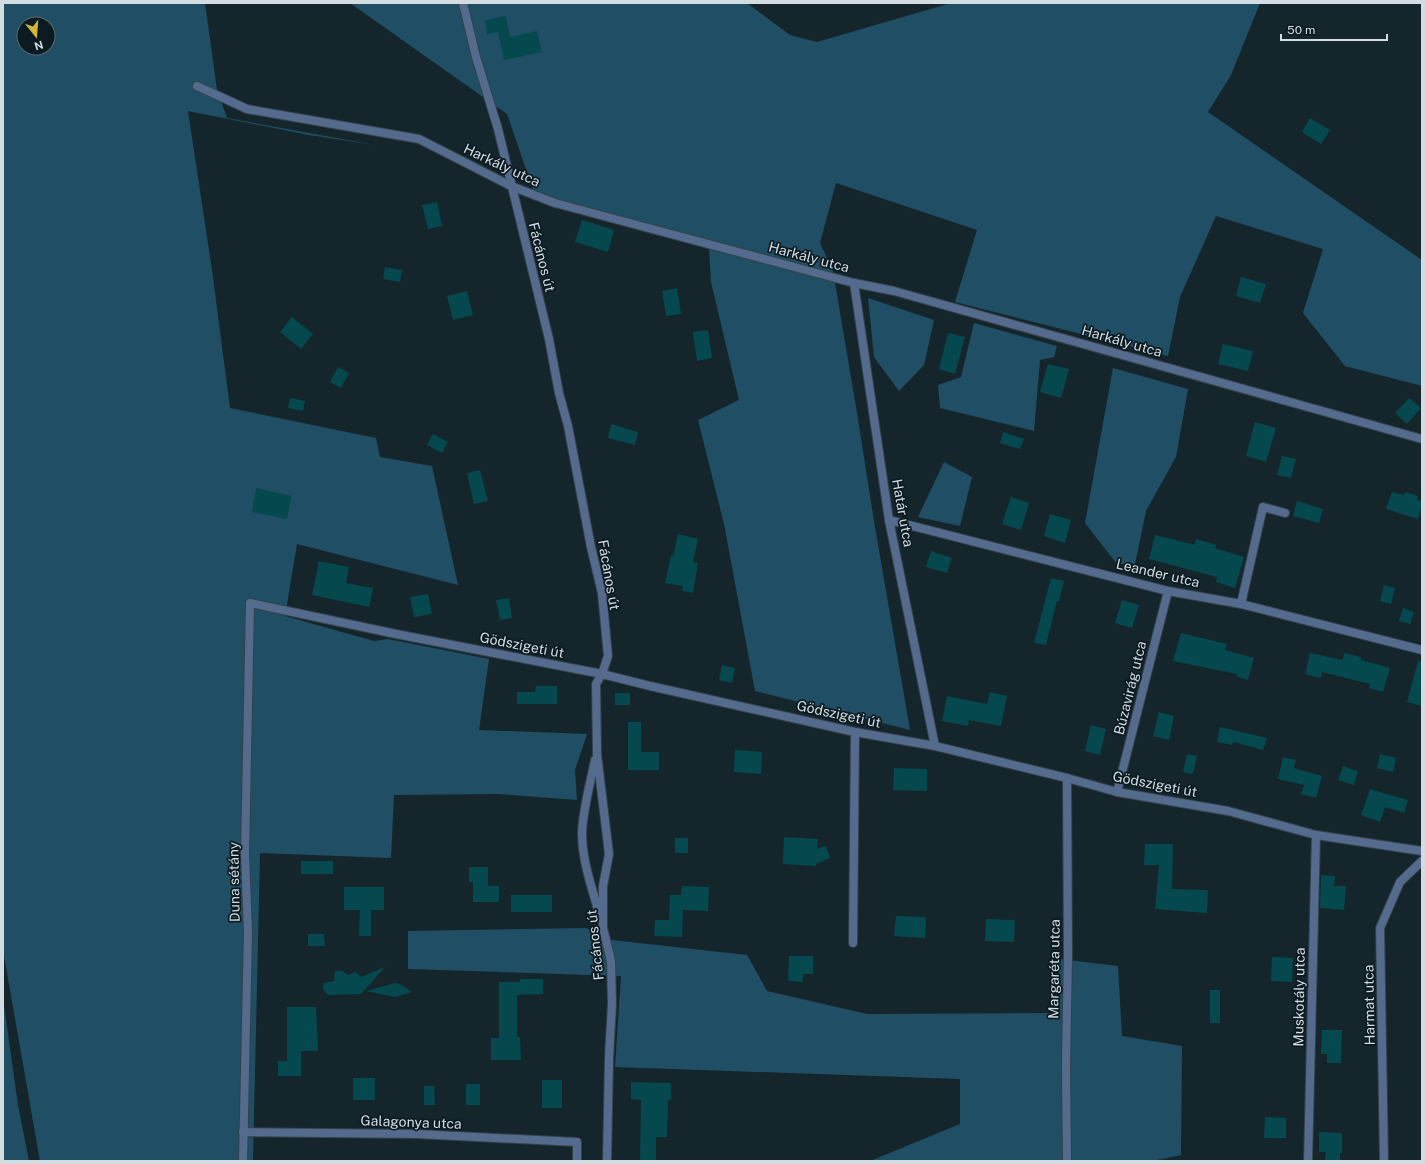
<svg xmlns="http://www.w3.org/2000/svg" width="1425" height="1164" viewBox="0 0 1425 1164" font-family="'Public Sans',sans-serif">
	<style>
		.green { fill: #204f65; fill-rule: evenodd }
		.building { fill: #05494e }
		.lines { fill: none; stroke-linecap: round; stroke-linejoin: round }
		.street-casing { stroke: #334249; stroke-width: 10 }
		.street { stroke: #546b8e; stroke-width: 8 }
		.labels { text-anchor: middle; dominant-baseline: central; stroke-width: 3.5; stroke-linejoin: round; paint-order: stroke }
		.street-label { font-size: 14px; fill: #d2dce1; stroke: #0c1b22 }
	</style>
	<rect width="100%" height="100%" fill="#15252c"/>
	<!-- green -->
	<g class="green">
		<path d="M3 3H205L217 90 227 118 375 145 309 135 188 111 212 270 230 408 376 438 380 457 432 466 458 585 297 544 285 616 374 641 388 639 489 659 479 730 587 734 575 770 577 800 499 794 394 795 391 858 260 853 253 1161H40L3 950ZM24 24H48V48H24Z"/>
		<path d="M350 3H747L790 35 817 42 951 3H1260L1231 75 1208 112 1422 260V386L1345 366 1303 313 1323 249 1216 216 1180 297 1168 356 955 302 977 230 836 183 820 243 833 271 857 413 874 521 910 730 755 691 724 524 698 420 739 400 711 282 709 248 631 228 537 201 507 114Z"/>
		<path d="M868 298 934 320 924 365 899 391 874 357Z"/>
		<path d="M974 323 1057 346 1054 357 1040 360 1034 431 940 408 938 385 961 377Z"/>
		<path d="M1113 368 1188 389 1176 457 1146 511 1135 564H1117L1085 523Z"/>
		<path d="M944 462 972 477 960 526 918 517Z"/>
		<path d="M586 928 612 940 747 955 767 991 867 1014 1059 1013V959L1118 966 1122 1036 1182 1046 1181 1155 1153 1161H870L960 1124V1079L615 1067 621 976 408 969V931Z"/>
		<path d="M3 998 18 1105 29 1161H3Z"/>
	</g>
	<!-- building -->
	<g class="building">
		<path d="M506 16 510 37 537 31 542 52 504 60 498 32 487 34 485 20Z"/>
		<path d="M1310 118 1330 130 1321 144 1302 132Z"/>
		<path d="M437 202 442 226 428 229 422 205Z"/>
		<path d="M582 220 614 230 608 252 575 242Z"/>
		<path d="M385 267 402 270 400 282 383 279Z"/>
		<path d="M1241 277 1266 284 1260 303 1236 296Z"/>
		<path d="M677 288 681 314 666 316 662 291Z"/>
		<path d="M467 291 473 315 453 320 447 296Z"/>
		<path d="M292 317 313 334 301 349 280 332Z"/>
		<path d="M708 330 712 358 697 361 693 332Z"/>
		<path d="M948 333 965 337 955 374 939 369Z"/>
		<path d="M1223 344 1253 351 1248 371 1218 364Z"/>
		<path d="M1048 364 1069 369 1061 398 1040 392Z"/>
		<path d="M338 367 349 373 341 388 330 382Z"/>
		<path d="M290 398 305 401 303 411 288 408Z"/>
		<path d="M1409 398 1421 408 1407 424 1395 413Z"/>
		<path d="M1255 422 1276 428 1266 462 1246 456Z"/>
		<path d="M611 424 638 432 635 445 608 438Z"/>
		<path d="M1003 432 1024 439 1020 449 1000 443Z"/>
		<path d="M433 434 448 442 442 453 427 445Z"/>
		<path d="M1282 456 1296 459 1291 478 1277 475Z"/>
		<path d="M480 470 488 501 474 504 467 473Z"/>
		<path d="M256 488 292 496 287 519 252 512Z"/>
		<path d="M1392 492 1404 495 1405 492 1418 496 1417 500 1422 501V506L1418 519 1386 509Z"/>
		<path d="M1011 497 1029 503 1021 530 1002 524Z"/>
		<path d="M1297 501 1323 509 1319 523 1293 516Z"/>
		<path d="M1050 514 1071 520 1065 543 1044 536Z"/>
		<path d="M678 534 698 539 693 562 698 563 693 593 682 591 683 586 665 583 671 556H673Z"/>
		<path d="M1155 535 1195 545 1196 539 1216 545 1215 548 1244 557 1235 588 1216 582 1217 577 1149 559Z"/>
		<path d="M931 551 952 558 947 573 926 567Z"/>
		<path d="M319 561 349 567 346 583 373 588 369 607 312 595Z"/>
		<path d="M1051 578 1064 581 1059 601H1057L1046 645 1034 643Z"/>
		<path d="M1384 585 1395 588 1391 604 1380 601Z"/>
		<path d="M428 594 432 614 414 617 410 597Z"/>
		<path d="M509 598 512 618 500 620 496 600Z"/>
		<path d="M1122 600 1139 605 1132 628 1115 623Z"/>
		<path d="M1403 608 1414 612 1410 624 1399 621Z"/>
		<path d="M1181 633 1227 644 1225 650 1254 658 1248 680 1236 676 1237 674 1173 661Z"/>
		<path d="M1310 653 1343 660 1344 653 1361 657V660L1390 668 1383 692 1369 688 1370 684 1322 672 1321 678 1305 674Z"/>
		<path d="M1418 661 1422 662V706L1407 702Z"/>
		<path d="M722 665 735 668 732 683 719 680Z"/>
		<path d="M536 686H557V704H517V692H535Z"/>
		<path d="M990 692 1007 696 1001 726 969 720 968 726 942 721 947 696 987 704Z"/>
		<rect x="615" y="693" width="15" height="12"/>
		<path d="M1159 712 1174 716 1169 740 1153 736Z"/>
		<path d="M628 722H641V752H659V770H628Z"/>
		<path d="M1091 725 1106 729 1100 755 1085 751Z"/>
		<path d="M1220 727 1267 738 1263 750 1233 742 1232 745 1217 742Z"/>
		<path d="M735 750 762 752 761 774 734 772Z"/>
		<path d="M1187 754 1197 756 1193 774 1183 772Z"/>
		<path d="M1380 754 1396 758 1393 772 1377 768Z"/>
		<path d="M1283 757 1296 760 1294 768 1322 776 1316 798 1301 794 1304 785 1278 779Z"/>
		<path d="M1343 766 1358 771 1354 785 1338 780Z"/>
		<path d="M894 768 927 769V791L893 790Z"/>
		<path d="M1370 789 1408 800 1404 813 1385 807 1380 822 1361 815Z"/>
		<path d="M784 837 818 839 817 849 826 846 830 858 816 864V866L783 864Z"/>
		<rect x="675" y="838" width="13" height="15"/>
		<path d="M1145 844H1173L1172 889 1208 890 1207 913 1155 909 1159 865H1144Z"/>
		<rect x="301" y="861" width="32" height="13"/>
		<path d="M469 867H488V886H499V902H473V882H469Z"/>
		<path d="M1321 875 1335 876 1334 886H1346L1344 910 1320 908Z"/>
		<path d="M682 886 709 887 708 911 683 910 682 937 654 936 655 920H669L670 895H681Z"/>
		<path d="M344 887H384V910H371V936H359L360 910H344Z"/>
		<rect x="511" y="895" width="41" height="17"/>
		<path d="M896 916 926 917 925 938 894 936Z"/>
		<path d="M986 919 1015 920 1014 942 985 941Z"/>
		<path d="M308 934H324L325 946H308Z"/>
		<path d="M789 956H813V974H803V982L788 981Z"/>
		<path d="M1272 957 1293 958 1292 982 1271 981Z"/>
		<path d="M385 967 361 994 328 995 323 989 324 983 334 981 335 971H342L348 975 356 972 361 977Z"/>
		<path d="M520 979H543V994L517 995V1037H520L521 1060H491V1038H499V982H520Z"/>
		<path d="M395 983 400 984 412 992 395 997 366 991Z"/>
		<rect x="1210" y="990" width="10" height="33"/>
		<path d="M287 1007H316L318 1051H301V1076H278V1061H287Z"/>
		<path d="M1322 1030H1342L1341 1063H1327V1054H1321Z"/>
		<rect x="353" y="1078" width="22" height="22"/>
		<rect x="542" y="1080" width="20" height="28"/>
		<path d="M631 1082 671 1083V1100H668L667 1137H656V1161H640L641 1100 631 1099Z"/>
		<rect x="466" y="1084" width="14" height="21"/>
		<path d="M424 1086H434L435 1105H424Z"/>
		<path d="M1265 1117 1286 1118V1138H1264Z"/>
		<path d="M1319 1132 1342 1133V1153H1340V1161H1325L1326 1152H1319Z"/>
	</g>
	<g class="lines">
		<!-- street casing -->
		<g class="street-casing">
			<g id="street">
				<path d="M463 3 476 57 498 129 549 339 559 393 568 426 591 547 602 593 608 656 602 674 596 684 597 754 609 854 603 886V928L611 961 612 1004 609 1058 607 1161"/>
				<path d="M197 86 247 109 419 139 511 186 555 203 854 283 894 291 1422 439"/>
				<path d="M854 283 889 520 935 746"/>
				<path d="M889 520 1168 591 1241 604 1422 650"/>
				<path d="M1241 604 1263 507 1285 513"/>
				<path d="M595 760C590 784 583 809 582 833 582 862 593 890 600 917"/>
				<path d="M1117 792 1168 591"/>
				<path d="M853 943 855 732"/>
				<path d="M243 1132 417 1134 577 1142V1161"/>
				<path d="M243 1161 248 933 245 854 250 603 396 634 602 674 650 686 855 732 935 746 1067 778 1117 792 1228 811 1316 835 1422 851"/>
				<path d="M1067 1161 1066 1065 1068 954 1067 778"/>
				<path d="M1308 1161 1316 835"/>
				<path d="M1384 1161 1380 928 1400 882 1422 861"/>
			</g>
		</g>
		<!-- street -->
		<use href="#street" class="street"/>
	</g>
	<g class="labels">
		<!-- street labels -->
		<g class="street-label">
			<text transform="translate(502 165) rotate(25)">Harkály utca</text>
			<text transform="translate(542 257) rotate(76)">Fácános út</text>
			<text transform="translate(809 257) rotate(15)">Harkály utca</text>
			<text transform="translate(1122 341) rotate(16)">Harkály utca</text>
			<text transform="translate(903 513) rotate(80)">Határ utca</text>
			<text transform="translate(1158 573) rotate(13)">Leander utca</text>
			<text transform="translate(609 575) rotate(80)">Fácános út</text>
			<text transform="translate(522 645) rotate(11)">Gödszigeti út</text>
			<text transform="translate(1130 688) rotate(-76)">Búzavirág utca</text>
			<text transform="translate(839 714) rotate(12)">Gödszigeti út</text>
			<text transform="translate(1155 784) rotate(11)">Gödszigeti út</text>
			<text transform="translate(234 882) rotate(-91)">Duna sétány</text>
			<text transform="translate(595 945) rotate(-96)">Fácános út</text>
			<text transform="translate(1054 969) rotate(-89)">Margaréta utca</text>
			<text transform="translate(1299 997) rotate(-89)">Muskotály utca</text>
			<text transform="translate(1369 1005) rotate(-91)">Harmat utca</text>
			<text transform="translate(411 1122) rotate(2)">Galagonya utca</text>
		</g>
	</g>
	<!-- border -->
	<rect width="1425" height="1164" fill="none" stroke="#d2dce1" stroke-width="8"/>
	<!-- north arrow -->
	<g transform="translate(36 36) rotate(163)"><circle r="19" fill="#0c1b22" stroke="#5b686e"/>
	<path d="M0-3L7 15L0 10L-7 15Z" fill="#d4b635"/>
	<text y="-6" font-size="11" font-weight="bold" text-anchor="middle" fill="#d2dce1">N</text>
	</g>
	<!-- scale -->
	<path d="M1281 34v6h106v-6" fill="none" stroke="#d2dce1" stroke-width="2"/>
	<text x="1287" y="34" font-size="12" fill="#d2dce1" stroke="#0c1b22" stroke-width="3" paint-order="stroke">50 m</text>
</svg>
